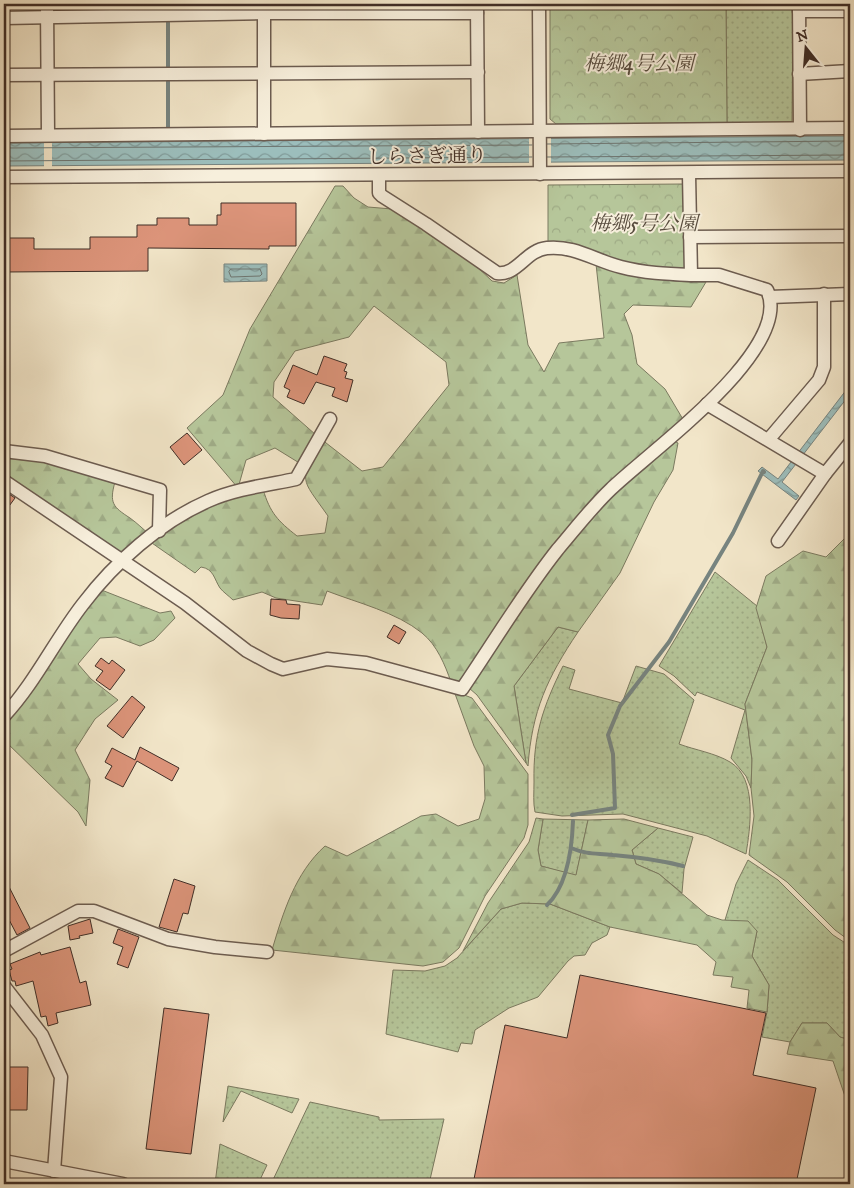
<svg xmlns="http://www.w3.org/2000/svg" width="854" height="1188" viewBox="0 0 854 1188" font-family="'IM FELL DW Pica','Noto Serif JP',serif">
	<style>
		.grass { fill: url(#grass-dots); stroke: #7b7a60 }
		.forest { fill: url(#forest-firs); stroke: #7b7a60 }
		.park { fill: url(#park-crowns); stroke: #7b7a60 }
		.water { fill: url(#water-waves); stroke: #778480 }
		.pier { fill: #f2e6c9 }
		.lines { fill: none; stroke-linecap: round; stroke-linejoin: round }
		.shore { stroke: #6e7672; stroke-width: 1 }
		.stream { stroke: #778480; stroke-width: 4 }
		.building { fill: #dc947a; stroke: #402e27 }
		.minor-casing { stroke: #6c5c50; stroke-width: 15 }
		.minor { stroke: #f7efdc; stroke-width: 12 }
		.labels { text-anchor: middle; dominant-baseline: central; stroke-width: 4; stroke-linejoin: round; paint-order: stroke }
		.park-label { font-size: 20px; font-style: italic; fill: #584c3e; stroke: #f7efdc }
		.street-label { font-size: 20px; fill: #402e27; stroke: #f7efdc }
	</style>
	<defs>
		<pattern id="grass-dots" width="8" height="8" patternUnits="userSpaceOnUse" patternTransform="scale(1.25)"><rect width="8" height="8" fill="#b6c69a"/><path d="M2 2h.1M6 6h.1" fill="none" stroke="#9eaa85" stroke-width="1.8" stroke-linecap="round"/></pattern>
		<pattern id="forest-firs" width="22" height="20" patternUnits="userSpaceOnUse" patternTransform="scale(1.25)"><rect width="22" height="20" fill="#b6c69a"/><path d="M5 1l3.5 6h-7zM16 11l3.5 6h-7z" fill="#9eaa85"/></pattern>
		<pattern id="park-crowns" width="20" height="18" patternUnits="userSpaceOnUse" patternTransform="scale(1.25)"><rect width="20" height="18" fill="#b6c69a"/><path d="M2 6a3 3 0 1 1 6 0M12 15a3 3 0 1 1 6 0" fill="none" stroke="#9eaa85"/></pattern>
		<pattern id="water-waves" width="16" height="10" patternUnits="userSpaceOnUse" patternTransform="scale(1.25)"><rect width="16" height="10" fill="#9cbebc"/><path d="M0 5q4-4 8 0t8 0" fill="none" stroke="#819b99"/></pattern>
	</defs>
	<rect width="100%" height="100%" fill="#f2e6c9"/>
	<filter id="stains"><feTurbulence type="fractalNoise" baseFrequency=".004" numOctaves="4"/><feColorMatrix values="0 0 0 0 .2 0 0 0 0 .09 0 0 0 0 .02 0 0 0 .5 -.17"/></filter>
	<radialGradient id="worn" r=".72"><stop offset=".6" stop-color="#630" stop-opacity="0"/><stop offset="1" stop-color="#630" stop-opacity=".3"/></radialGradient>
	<!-- grass -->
	<g class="grass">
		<path d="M726 4H793L792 122 727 123Z"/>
		<path d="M715 572 757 606 767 647 745 704 752 760 751 788 746 776 731 758 745 710 697 692 695 696 674 676 659 666Z"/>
		<path d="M558 627 578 632C547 678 532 711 528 766L526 763 514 686Z"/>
		<path d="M563 666 575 670 569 689 622 703 636 666 664 674 694 700 679 744C695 750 715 753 730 762 758 778 750 829 746 854L707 836 623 814 562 816 535 812C533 803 534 792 534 782 533 735 543 707 563 666Z"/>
		<path d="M543 819 588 820 576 876 541 866 538 850Z"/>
		<path d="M658 828 693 837 684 869 682 893 659 874 636 864 632 850Z"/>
		<path d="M748 860 778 880 833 935 850 946V1040L840 1037 827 1023H802L790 1042 762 1037 767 1012 769 985 752 956 757 931 725 920 736 884Z"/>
		<path d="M522 903 550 904 610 927 607 935 592 943 585 955 574 956 568 961 538 997 509 1008 475 1030 472 1044 461 1043 458 1052 386 1034 393 970 425 971 445 966 457 958 501 909Z"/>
		<path d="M228 1086 299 1099 292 1113 241 1091 223 1122Z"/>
		<path d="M310 1102 379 1117V1120L444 1119 429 1184H271Z"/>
		<path d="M220 1144 267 1165 258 1184H215Z"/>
	</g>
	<!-- forest -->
	<g class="forest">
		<path d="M335 186H343L354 198 368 207 392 209 431 232 472 262 492 281 504 283 517 275 528 345 544 372 559 343 604 338 596 264C633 276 667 283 706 282L691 307 633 305 624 314 632 335 637 364 665 389 684 421 607 489 460 683 451 682C445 665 437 645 422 633 396 612 358 603 327 591L322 605 276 598 262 592 233 600C229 596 223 592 220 588 214 579 214 569 201 567L195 573 149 541 208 504 263 489C270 513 278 521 297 536L325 533 328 516C300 476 299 484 321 439L362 471 383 467 449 385 446 362 374 306 349 337 295 351 274 382 273 397 316 435 301 464 275 448 246 460 238 488 187 428 223 395 250 329Z"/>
		<path d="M674 441 678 443 673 470 654 502 620 573 578 632 558 627 514 686 526 763 477 695 469 688 513 615 611 491Z"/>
		<path d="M4 458 44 462 115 482C109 503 113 507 130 518 137 523 143 529 149 534L123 558 4 479Z"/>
		<path d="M850 533V941L835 930 787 882 749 855 754 816 751 788 752 760 745 704 767 647 756 608 766 576 803 551 826 557Z"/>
		<path d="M99 589 160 613 171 611 175 618 154 640 140 646 116 637 100 638 78 664 91 679 118 700 95 719 75 750 90 780 86 826 78 812 4 740V720Z"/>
		<path d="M454 691 472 698 528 774V825L524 838 485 896 459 948 443 962 423 966 272 950C283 913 295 873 325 846L347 856 421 816 436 814 458 826 479 819 485 799 484 766 474 746Z"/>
		<path d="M536 818 543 819 538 850 541 866 576 875 588 820 624 819 658 828 632 850 636 864 659 874 707 915 722 920 748 921 757 931 752 956 769 985 767 1012 747 1008 749 990 731 987 733 977 713 975 716 962 697 945 610 927 550 904 522 903 501 909 463 951 488 903 529 842Z"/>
		<path d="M802 1023H827L840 1037 850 1040V1111L833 1061 787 1054 790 1042Z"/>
	</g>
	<!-- park -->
	<g class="park">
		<path d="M550 4H726L727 123 556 124 550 119Z"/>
		<path d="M683 184 685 270 648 268 548 243V185Z"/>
	</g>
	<!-- water -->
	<g class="water">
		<path d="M850 136V160L4 166V143Z"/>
		<path d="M224 264H267V281L224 282Z"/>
		<path d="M850 385V394L782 482 799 496 796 500 758 471 762 467 778 479Z"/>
	</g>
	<!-- pier -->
	<g class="pier">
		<path d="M551 137V164H529V138Z"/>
		<rect x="44" y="141" width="8" height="26"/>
	</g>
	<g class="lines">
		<!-- shore -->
		<g class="shore">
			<path d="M547 144 850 141"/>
			<path d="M4 148 532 145"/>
			<path d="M547 157 850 155"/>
			<path d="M4 161 532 157"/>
			<path d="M231 269H260L262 274 260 276 231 277 229 272Z"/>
		</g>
		<!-- stream -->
		<g class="stream">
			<path d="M168 22V69"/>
			<path d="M168 80V127"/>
			<path d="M572 815 615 808 613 754 608 735 620 706 669 642 733 533 763 471 764 472"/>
			<path d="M571 848C588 855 596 853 613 855 637 857 660 860 683 866"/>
			<path d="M547 905C567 886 572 848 573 821"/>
		</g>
	</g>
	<!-- building -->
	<g class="building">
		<path d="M221 203H296V246H269V249L148 248V271L4 272V238H34V249H90V237H137V225H157V218H189V225H217V215H221Z"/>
		<path d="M324 356 347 364 344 371 347 372 345 378 353 380 347 402 332 396 335 388 316 382 304 404 287 397 290 390 284 387 293 365 317 375Z"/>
		<path d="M187 433 202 450 184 465 170 447Z"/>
		<path d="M6 492 15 498 4 513V494Z"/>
		<path d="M271 599 286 600 287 604 300 605 299 619 281 618 270 615Z"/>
		<path d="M394 625 406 632 399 644 387 637Z"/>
		<path d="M101 658 109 664 112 660 125 670 110 690 96 680 103 671 95 666Z"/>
		<path d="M132 696 145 707 123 738 107 726Z"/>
		<path d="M140 747 179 768 172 781 137 761 123 787 105 778 112 766 105 762 112 748 135 760Z"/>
		<path d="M4 877 30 928 17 935 4 910Z"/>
		<path d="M174 879 195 886 188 914 183 913 177 932 159 927Z"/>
		<path d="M90 919 93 933 79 936 80 938 70 940 68 926Z"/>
		<path d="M118 929 139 937 128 968 117 964 123 947 113 943Z"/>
		<path d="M70 947 80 983 86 981 91 1005 56 1013 58 1023 48 1026 46 1016 41 1017 33 981 16 986 15 981H12L9 970 12 969 10 964 40 952 41 955Z"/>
		<path d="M580 975 766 1013 753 1075 816 1088 796 1184H473L505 1025 567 1038Z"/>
		<path d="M164 1008 209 1014 191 1154 146 1149Z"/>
		<path d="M9 1067H28L27 1110H4V1076H8Z"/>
	</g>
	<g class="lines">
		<!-- minor casing -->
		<g class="minor-casing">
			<g id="minor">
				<path d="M47 4 48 135"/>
				<path d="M477 4 478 132"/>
				<path d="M539 4 540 174"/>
				<path d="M799 4 800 130"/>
				<path d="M799 11H850"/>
				<path d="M4 18 264 13H477"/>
				<path d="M799 74 850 71"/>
				<path d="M4 75 478 72"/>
				<path d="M264 134V4"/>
				<path d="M4 136 850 128"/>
				<path d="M379 176V193L382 196 426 224 497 273C517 276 526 250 547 248 574 245 596 261 621 267 644 273 667 274 691 275"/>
				<path d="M4 177 850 171"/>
				<path d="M690 237 850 236"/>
				<path d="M770 297 850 294"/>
				<path d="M707 404 825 474 850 443"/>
				<path d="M769 439 819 380 824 367V294"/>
				<path d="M4 451 45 456 160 490 159 531"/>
				<path d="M4 481 185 603 247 651 271 664 283 669 327 659 366 663 462 689C494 642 523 593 558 549 575 529 592 507 611 489 649 452 795 349 767 290L719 275H691L689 174"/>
				<path d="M778 541 825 474"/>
				<path d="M4 716C35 683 55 640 83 604 114 563 160 522 208 501 235 489 267 485 296 479L330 419"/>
				<path d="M4 951 78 911H94L168 939 215 947 267 952"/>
				<path d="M4 986 42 1035 61 1077 54 1171"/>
				<path d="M4 1161 123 1184"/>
			</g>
		</g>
		<!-- minor -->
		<use href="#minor" class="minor"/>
	</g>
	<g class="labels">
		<!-- park labels -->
		<g class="park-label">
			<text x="639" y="64">梅郷4号公園</text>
			<text x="644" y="224">梅郷5号公園</text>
		</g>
		<!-- street labels -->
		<g class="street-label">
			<text transform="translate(427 157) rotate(-1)">しらさぎ通り</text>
		</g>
	</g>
	<!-- margin -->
	<rect width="854" height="1188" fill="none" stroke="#f2e6c9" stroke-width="20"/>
	<rect x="5" y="5" width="844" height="1178" fill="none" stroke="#402e27" stroke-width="2.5"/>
	<rect x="10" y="10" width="834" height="1168" fill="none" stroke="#402e27"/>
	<!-- north arrow -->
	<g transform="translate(806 48) rotate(343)" stroke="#f7efdc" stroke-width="4" paint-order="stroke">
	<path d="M0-4L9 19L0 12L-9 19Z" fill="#402e27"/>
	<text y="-8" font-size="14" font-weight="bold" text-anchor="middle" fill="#402e27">N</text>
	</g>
	<rect width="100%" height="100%" filter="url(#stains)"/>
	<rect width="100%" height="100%" fill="url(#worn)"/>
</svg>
